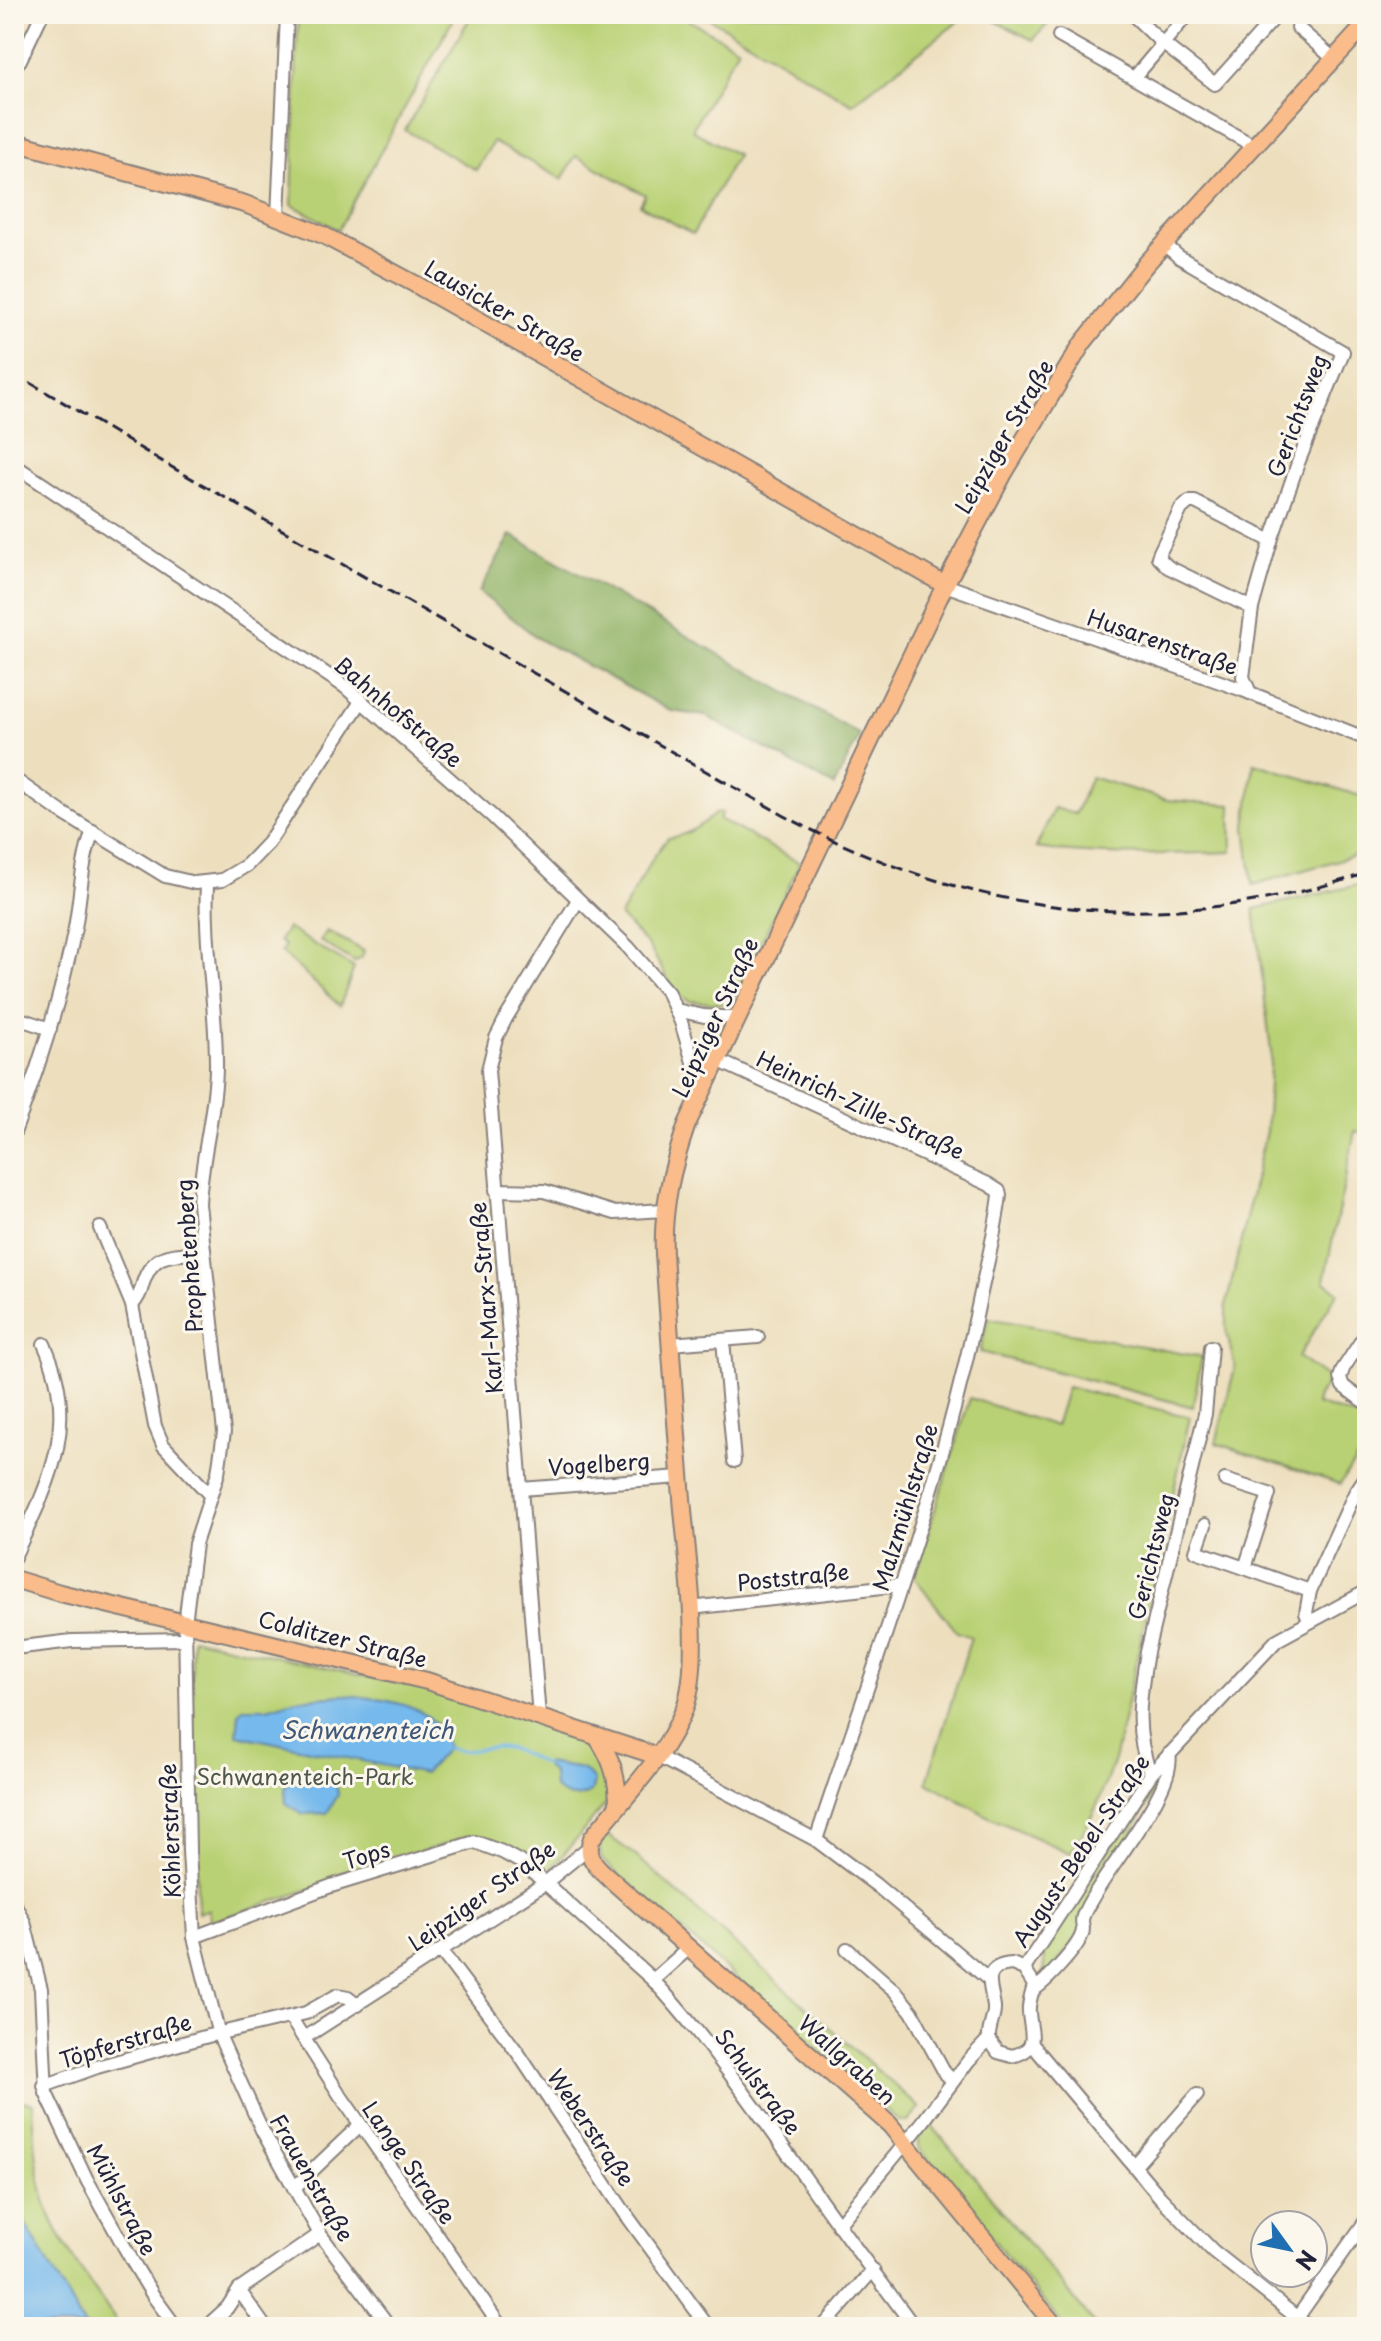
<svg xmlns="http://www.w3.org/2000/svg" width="1381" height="2341" viewBox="0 0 1381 2341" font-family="'Playpen Sans',sans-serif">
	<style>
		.green { fill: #b9d175; stroke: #6e7a58; stroke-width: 2 }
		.forest { fill: #92b366; stroke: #5a6a50; stroke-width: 2 }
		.water { fill: #76b9ec; stroke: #4c6e94; stroke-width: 2 }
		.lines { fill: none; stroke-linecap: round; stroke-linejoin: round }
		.stream { stroke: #76b9ec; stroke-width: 3 }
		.minor-casing { stroke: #88807c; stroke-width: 16 }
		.major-casing { stroke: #88807c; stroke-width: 20 }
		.minor { stroke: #fff; stroke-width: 12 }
		.major { stroke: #f9bc8a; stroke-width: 16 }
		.rail { stroke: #22223b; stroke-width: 3; stroke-dasharray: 12 6; stroke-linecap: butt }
		.labels { text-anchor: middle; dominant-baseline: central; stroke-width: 6; stroke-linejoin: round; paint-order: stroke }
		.street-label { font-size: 22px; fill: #22223b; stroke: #fbf7ec }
		.park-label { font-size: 22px; fill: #4f574c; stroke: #fbf7ec }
		.water-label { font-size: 24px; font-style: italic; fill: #3f5779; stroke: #fbf7ec }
	</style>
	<rect width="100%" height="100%" fill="#fbf7ec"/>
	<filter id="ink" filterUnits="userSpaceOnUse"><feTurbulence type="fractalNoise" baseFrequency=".0125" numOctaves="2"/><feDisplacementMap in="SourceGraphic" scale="16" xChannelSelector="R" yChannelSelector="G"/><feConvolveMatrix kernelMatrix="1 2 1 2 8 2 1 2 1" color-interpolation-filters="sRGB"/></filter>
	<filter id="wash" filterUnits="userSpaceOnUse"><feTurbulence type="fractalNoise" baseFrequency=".006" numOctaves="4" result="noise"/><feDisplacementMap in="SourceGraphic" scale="32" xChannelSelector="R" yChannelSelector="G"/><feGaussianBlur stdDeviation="1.8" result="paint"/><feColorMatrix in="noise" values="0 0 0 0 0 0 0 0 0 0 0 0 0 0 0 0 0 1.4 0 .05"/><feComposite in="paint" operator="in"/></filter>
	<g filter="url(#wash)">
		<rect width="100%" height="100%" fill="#eddfbe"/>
		<!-- green -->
		<g class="green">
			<path d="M298 14H456L338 230 292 205Z"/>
			<path d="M472 14H678L738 48 692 130 737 155 693 234 640 205 645 195 576 156 562 179 493 142 476 170 405 130Z"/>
			<path d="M702 14H968L852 104Z"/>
			<path d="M981 14H1057L1033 40Z"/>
			<path d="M1254 763 1367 798V848L1352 856 1253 885 1246 827Z"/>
			<path d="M1091 777 1167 800 1231 805 1232 852C1167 854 1101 858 1036 848L1054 808 1075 814Z"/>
			<path d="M718 812 722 813 719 819 800 863 732 1001 722 1004 689 1001 676 993 649 947 620 916 653 858 668 838C689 835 701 825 718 812Z"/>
			<path d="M1367 883V1135L1355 1131 1324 1281 1338 1292 1298 1357 1330 1380 1318 1396 1316 1404 1367 1420V1443L1340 1484 1216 1443 1235 1367 1226 1330V1306L1266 1131 1271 1052 1254 909Z"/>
			<path d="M287 928 354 968 340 1006 281 952 285 946 279 941Z"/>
			<path d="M327 931 364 951 362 957 355 962 320 941Z"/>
			<path d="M988 1318 1202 1357 1193 1407 980 1352Z"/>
			<path d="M1067 1387 1190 1417 1115 1757C1102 1794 1093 1820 1070 1853L991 1818 927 1782 971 1637 957 1632 914 1577 970 1398 1055 1426Z"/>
			<path d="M192 1638 474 1700 543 1723 593 1750 611 1775 609 1800 546 1875 520 1855 469 1836 211 1922 208 1910 198 1912 191 1731Z"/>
			<path d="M1162 1769 1164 1772 1079 1933 1054 1967 1042 1976 1045 1958 1043 1955 1063 1919Z"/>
			<path d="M606 1834 636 1856 920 2108 908 2122 899 2121 602 1860 599 1846Z"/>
			<path d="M17 2100 33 2103C35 2140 36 2181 50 2215 67 2255 96 2290 120 2327H85L21 2216 14 2171V2102Z"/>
			<path d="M929 2122 1097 2327H1064L919 2148V2138Z"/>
		</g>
		<!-- forest -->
		<path class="forest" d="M511 535 860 735 834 786 706 716 671 711 540 640 479 592Z"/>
		<!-- water -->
		<g class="water">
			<path d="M342 1695C378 1698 442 1703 447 1748L424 1774 237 1735 239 1713 242 1708H267L297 1699Z"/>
			<path d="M546 1763 582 1769 594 1780 592 1791C578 1800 567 1799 554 1788L553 1773 545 1766Z"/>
			<path d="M312 1771C326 1773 338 1781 338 1795L327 1813 303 1814 286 1803 285 1789 291 1778Z"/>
			<path d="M14 2171 21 2216 85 2327H14Z"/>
		</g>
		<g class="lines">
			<!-- stream -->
			<path class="stream" d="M447 1748C467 1754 478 1748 497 1747 514 1747 530 1757 545 1765"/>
		</g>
	</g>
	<g filter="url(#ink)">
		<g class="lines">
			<!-- minor casing -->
			<g class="minor-casing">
				<g id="minor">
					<path d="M1132 14 1162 43 1215 84 1277 15"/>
					<path d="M1301 14 1298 28 1334 59"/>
					<path d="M1059 36 1254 146"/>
					<path d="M14 66 20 60 42 14"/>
					<path d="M1134 78 1188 14"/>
					<path d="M278 216 287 14"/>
					<path d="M1164 244 1179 257 1343 352 1298 463 1271 541 1252 608 1243 677 1250 693"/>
					<path d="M14 465 344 686 492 816 628 947 668 993 681 1022 702 1092"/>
					<path d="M945 585 1240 689 1367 739"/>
					<path d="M1252 608 1168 567 1158 557 1160 552 1181 509 1189 502H1195L1271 541"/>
					<path d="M14 779 61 812 165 876 195 883 222 880 247 865 268 843 362 700"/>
					<path d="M207 884C204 946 217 1007 216 1069 215 1114 201 1158 199 1204L224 1432 218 1473 195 1544 185 1623 189 1851 194 1937 219 2035 262 2130 320 2234 390 2327"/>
					<path d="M676 1010 704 1016 737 1018"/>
					<path d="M14 1017 50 1029"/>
					<path d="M717 1060 988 1184 999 1191 1000 1195C996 1229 987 1264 980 1297 943 1482 875 1661 816 1840"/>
					<path d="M14 1133C39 1067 61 998 75 928 81 895 81 862 93 831"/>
					<path d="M496 1190 544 1191 615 1213 664 1210"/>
					<path d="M100 1228 132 1305 155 1426 163 1445 210 1495"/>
					<path d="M132 1305C138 1299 141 1292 143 1283 154 1249 174 1256 204 1252"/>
					<path d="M1367 1332 1343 1369 1340 1378 1343 1386 1367 1404"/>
					<path d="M723 1340 734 1461"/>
					<path d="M670 1344 758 1337"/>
					<path d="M1225 1480 1269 1494 1245 1568"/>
					<path d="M521 1489 680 1477"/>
					<path d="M1205 1525 1196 1551 1310 1591"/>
					<path d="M14 1557C49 1483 81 1424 44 1344"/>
					<path d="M690 1608 901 1585"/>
					<path d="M1309 1621 1306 1613 1310 1591 1355 1493 1367 1475"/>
					<path d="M14 1648 72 1641 185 1639"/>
					<path d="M539 1717 488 1070 496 1038 506 1018 578 900"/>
					<path d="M657 1756 816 1840 876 1885 989 1980"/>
					<path d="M1151 1774C1133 1732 1140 1696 1147 1652L1205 1414 1211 1347"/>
					<path d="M14 1903 24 1922 41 1989 46 2093 87 2180 134 2264 154 2297 176 2327"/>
					<path d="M194 1937 331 1886 475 1842 502 1852 524 1864 653 1980C722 2056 778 2141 838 2224 863 2259 889 2292 914 2327"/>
					<path d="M847 1949 895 1991 912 2012 945 2073 953 2081"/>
					<path d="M441 1951 518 2053 625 2213 708 2327"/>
					<path d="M1012 1964 1024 1969 1034 1985C1032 1994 1028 2003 1029 2012 1030 2033 1041 2049 1012 2056L998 2052 989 2039C988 2027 995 2018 994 2007 992 1989 979 1966 1012 1964Z"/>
					<path d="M1024 1969 1151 1774 1277 1640 1367 1591"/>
					<path d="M653 1980 690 1947"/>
					<path d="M1033 1990C1045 1983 1078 1948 1082 1934 1085 1928 1080 1923 1083 1916 1096 1880 1178 1790 1169 1754"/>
					<path d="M290 2017 340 2095 501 2327"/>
					<path d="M304 2038 544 1884 588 1848"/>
					<path d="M1031 2043 1160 2197 1213 2251 1309 2327"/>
					<path d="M44 2086 97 2067 208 2036 306 2013 338 1995 348 1997 358 2005"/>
					<path d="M1135 2166 1197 2095"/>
					<path d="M294 2188 360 2125"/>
					<path d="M838 2225 922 2123 969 2060 989 2039"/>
					<path d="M239 2290 265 2327"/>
					<path d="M1297 2318 1367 2219"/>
					<path d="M206 2327 227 2308 239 2290 320 2234"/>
					<path d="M823 2327 873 2270"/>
				</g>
			</g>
			<!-- major casing -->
			<g class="major-casing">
				<g id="major">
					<path d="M14 142 245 204 323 235 415 284 945 585"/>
					<path d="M14 1579 60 1593 427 1681 657 1756"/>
					<path d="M597 1737C612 1759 618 1778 618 1805"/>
					<path d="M1056 2327 890 2125 617 1885C602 1871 583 1860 592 1838 623 1798 665 1758 684 1710 703 1664 686 1551 682 1498 675 1416 670 1335 664 1254 662 1207 672 1168 687 1124L945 585 1004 473 1082 344 1146 264 1367 23"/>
				</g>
			</g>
			<!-- minor -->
			<use href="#minor" class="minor"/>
			<!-- major -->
			<use href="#major" class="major"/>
			<!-- rail -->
			<path class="rail" d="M14 373 175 469 783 815C974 918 1159 940 1367 873"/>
		</g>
	</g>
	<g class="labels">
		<!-- street labels -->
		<g class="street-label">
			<text transform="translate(505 310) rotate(30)">Lausicker Straße</text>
			<text transform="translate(1296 415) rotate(-69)">Gerichtsweg</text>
			<text transform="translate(1003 436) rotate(-60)">Leipziger Straße</text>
			<text transform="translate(1163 641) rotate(19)">Husarenstraße</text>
			<text transform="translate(399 711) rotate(40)">Bahnhofstraße</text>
			<text transform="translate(714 1017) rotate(-65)">Leipziger Straße</text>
			<text transform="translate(861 1104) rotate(25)">Heinrich-Zille-Straße</text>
			<text transform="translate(188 1256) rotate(-94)">Prophetenberg</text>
			<text transform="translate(485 1298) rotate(-95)">Karl-Marx-Straße</text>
			<text transform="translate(599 1463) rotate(-4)">Vogelberg</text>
			<text transform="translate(904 1507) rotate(-73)">Malzmühlstraße</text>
			<text transform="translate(1150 1556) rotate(-76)">Gerichtsweg</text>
			<text transform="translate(793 1576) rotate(-6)">Poststraße</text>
			<text transform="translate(343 1638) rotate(14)">Colditzer Straße</text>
			<text transform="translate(169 1831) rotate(-92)">Köhlerstraße</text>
			<text transform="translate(1080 1850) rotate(-56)">August-Bebel-Straße</text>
			<text transform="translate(366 1854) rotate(-17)">Tops</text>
			<text transform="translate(481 1895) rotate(-35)">Leipziger Straße</text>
			<text transform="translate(125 2040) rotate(-17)">Töpferstraße</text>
			<text transform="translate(848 2059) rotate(42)">Wallgraben</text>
			<text transform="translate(759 2081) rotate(53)">Schulstraße</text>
			<text transform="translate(592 2127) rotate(56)">Weberstraße</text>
			<text transform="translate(410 2162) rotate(55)">Lange Straße</text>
			<text transform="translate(313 2177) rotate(60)">Frauenstraße</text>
			<text transform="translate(123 2199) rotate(62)">Mühlstraße</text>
		</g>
		<!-- park labels -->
		<g class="park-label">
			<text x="305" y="1775">Schwanenteich-Park</text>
		</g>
		<!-- water labels -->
		<g class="water-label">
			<text x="367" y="1729">Schwanenteich</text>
		</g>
	</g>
	<!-- margin -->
	<rect width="1381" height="2341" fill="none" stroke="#fbf7ec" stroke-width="48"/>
	<!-- north arrow -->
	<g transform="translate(1289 2249) rotate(123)"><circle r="38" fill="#fbf7ec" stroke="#a4a2a5" stroke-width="2"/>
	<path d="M0-6L14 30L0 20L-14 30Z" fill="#1f6fb2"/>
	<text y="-12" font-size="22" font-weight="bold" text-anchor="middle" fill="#22223b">N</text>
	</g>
</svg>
